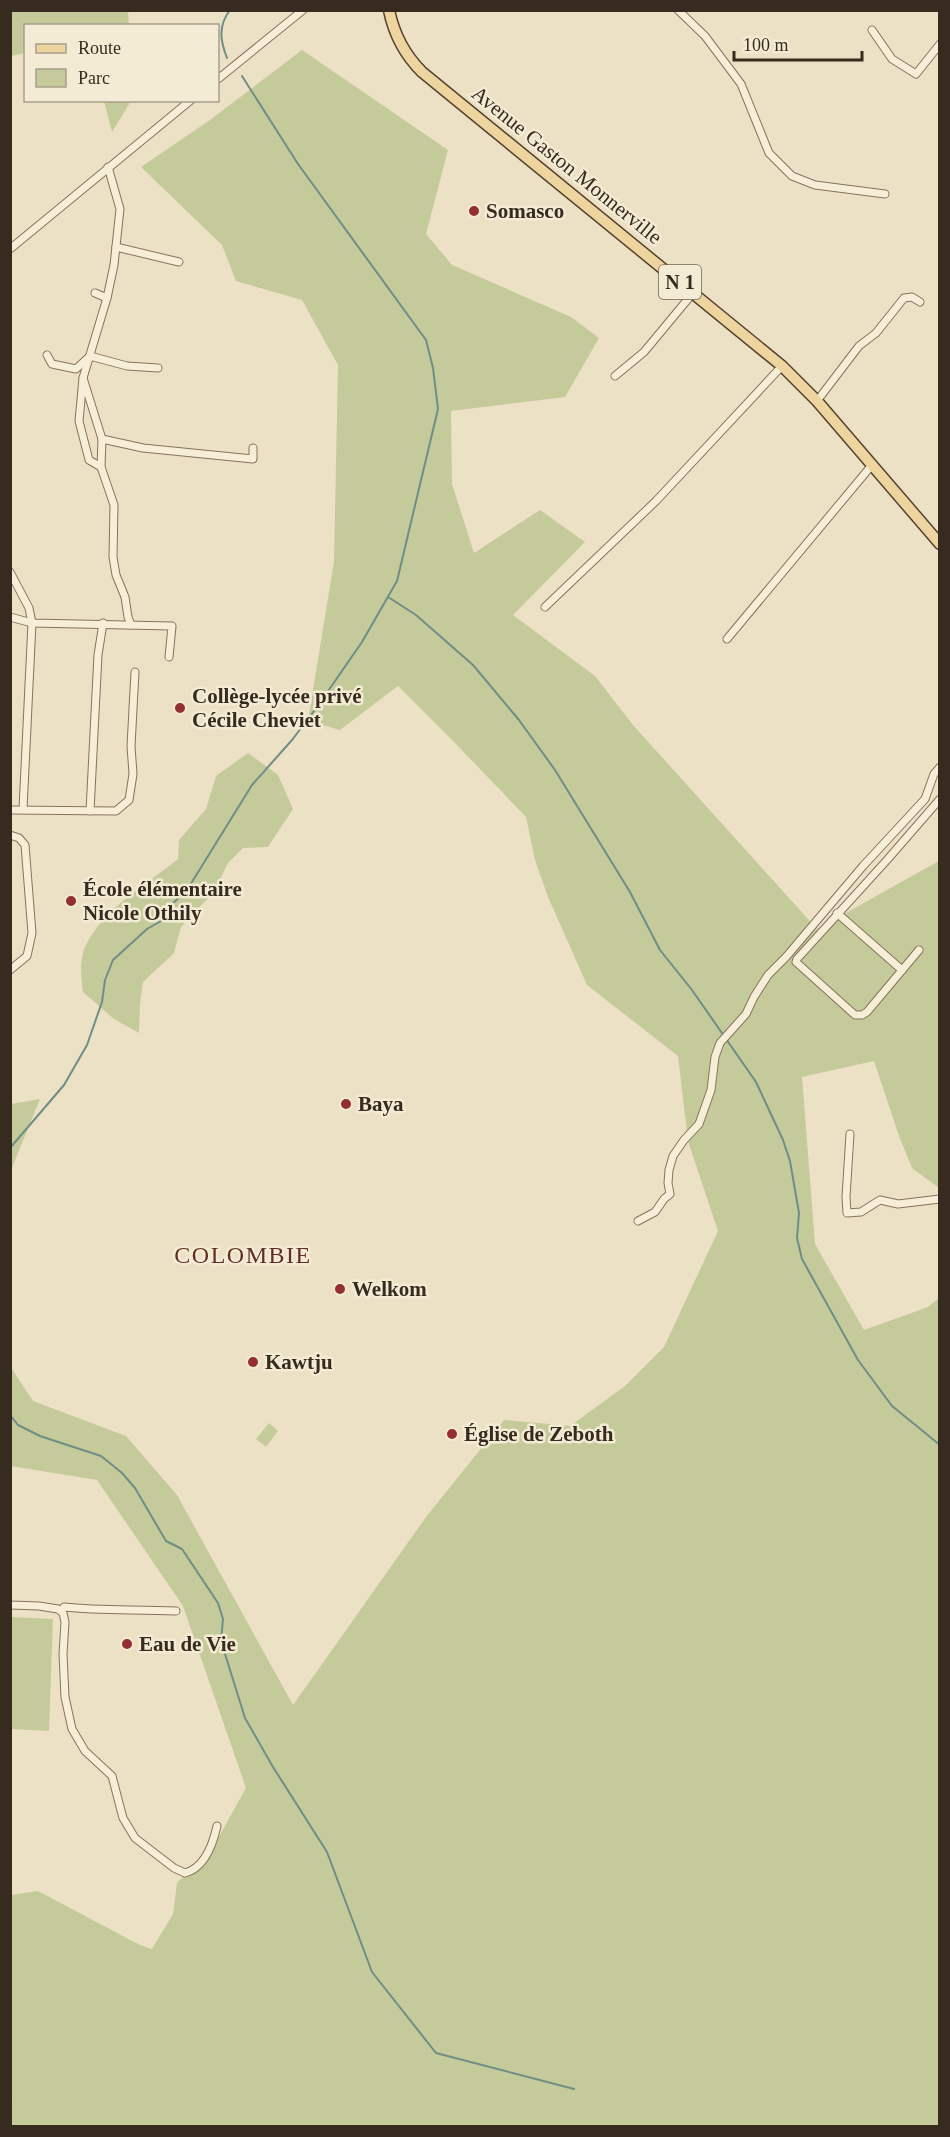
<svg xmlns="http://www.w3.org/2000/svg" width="950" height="2137" viewBox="0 0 950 2137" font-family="Georgia,serif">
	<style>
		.green { fill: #c5ca9a }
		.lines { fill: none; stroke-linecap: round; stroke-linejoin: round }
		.stream { stroke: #6e8e86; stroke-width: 2 }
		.street-casing { stroke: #87735c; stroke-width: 9 }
		.primary-casing { stroke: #554130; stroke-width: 13 }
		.street { stroke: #f7eed8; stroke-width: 7 }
		.primary { stroke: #eed59f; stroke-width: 10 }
		.poi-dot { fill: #932f30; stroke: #f4ebd5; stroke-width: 2 }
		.labels { text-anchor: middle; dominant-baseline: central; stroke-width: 5; stroke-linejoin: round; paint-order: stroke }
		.shield { fill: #f4ebd5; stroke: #706556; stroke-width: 1.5 }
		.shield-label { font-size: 20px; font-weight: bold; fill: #372b1f }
		.street-label { font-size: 21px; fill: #372b1f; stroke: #f4ebd5 }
		.poi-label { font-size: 21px; font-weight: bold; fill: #372b1f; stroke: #f4ebd5; text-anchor: start }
		.quarter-label { font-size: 24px; letter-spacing: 1.5px; fill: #622e20; stroke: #f4ebd5 }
	</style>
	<rect width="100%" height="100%" fill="#ece1c5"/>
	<!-- green -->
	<g class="green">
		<path d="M11 10H130V11L128 13 129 25 26 26 25 53 11 56Z"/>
		<path d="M302 50 448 150 426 234 452 265 571 317 599 338 565 397 451 411 452 484 474 553 540 510 585 542 513 615 595 676 633 725 817 929 939 861V1188L912 1168 899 1136 874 1061 802 1077 815 1244 864 1330 928 1307 939 1298V2126H11V2102L13 2099 10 2097 11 1895 38 1891 140 1945 152 1949 173 1914 177 1883 216 1842 246 1788 183 1606 97 1480 11 1466 10 1366 33 1401 126 1436 177 1495 293 1705 426 1517 504 1420 570 1426 625 1386 664 1347 718 1231 688 1141 678 1056 587 985 548 897 535 860 526 817 456 744 398 686 340 730 308 721 334 561 338 365 302 300 236 281 222 245 141 167 210 120Z"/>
		<path d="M104 101H131L112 132Z"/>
		<path d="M248 753 278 775 293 809 268 847 243 848 228 863 213 893 181 927 174 953 143 982 140 1004 139 1033 114 1019 83 992C81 977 79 959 86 945 105 907 146 885 178 859L179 840 206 809 216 776Z"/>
		<path d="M40 1099 11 1170V1171V1104Z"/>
		<path d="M269 1423 278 1431 266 1447 256 1439Z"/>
		<path d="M11 1617 53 1619 49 1731 11 1729Z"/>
	</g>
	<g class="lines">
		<!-- stream -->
		<g class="stream">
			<path d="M227 58C220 40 218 26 230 10"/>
			<path d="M388 597 416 615 473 665 519 720 555 770 630 892 660 950 692 990 756 1082 783 1140 790 1161 799 1213 797 1238 802 1259 858 1360 892 1406 940 1445"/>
			<path d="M10 1148 64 1085 87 1045 102 1002 105 980 113 960 147 929 161 921 171 905 187 890 252 785 292 740 317 707 362 642 397 581 438 409 433 368 426 340 298 164 242 76"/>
			<path d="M10 1415 18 1425 40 1436 101 1456 122 1473 135 1488 166 1541 182 1549 218 1603 223 1619 221 1641 245 1718 273 1767 327 1852 372 1972 436 2053 574 2089"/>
		</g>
		<!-- street casing -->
		<g class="street-casing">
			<g id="street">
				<path d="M678 10 705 36 741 84 769 153 792 176 815 185 885 194"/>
				<path d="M872 30 892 59 916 74 940 44"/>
				<path d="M218 79 303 10"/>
				<path d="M108 167 120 209 114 265 107 298 83 378 102 439 101 467 114 505 113 557 116 575 125 597 128 617 131 625"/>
				<path d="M116 247 179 262"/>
				<path d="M10 249 191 100"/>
				<path d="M95 293 107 298"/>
				<path d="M47 355 52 364 76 369 90 356 127 366 158 368"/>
				<path d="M615 376 644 352 693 293"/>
				<path d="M83 378 79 421 89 460 101 467"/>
				<path d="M817 401 859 346 876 333 904 298 912 297 920 302"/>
				<path d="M102 439 143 448 253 459V448"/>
				<path d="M10 572 29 608 32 623 23 809"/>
				<path d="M545 607 656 501 782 366"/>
				<path d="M10 617 32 623 172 626 169 657"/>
				<path d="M727 639 872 465"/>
				<path d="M10 810 116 811 129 800 133 774 131 746 135 672"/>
				<path d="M90 811 98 655 103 623"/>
				<path d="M10 835 19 838 25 845 32 933 27 956 10 970"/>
				<path d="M837 913 902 970"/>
				<path d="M919 950 867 1012 862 1015H855L796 962 797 959 887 860 940 799"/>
				<path d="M850 1134 846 1197 847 1213 861 1212 880 1200 898 1204 940 1199"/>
				<path d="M638 1221 655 1212 664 1199 670 1194 668 1183 669 1170 673 1156 684 1140 699 1124 711 1090 715 1057 720 1043 746 1014 754 997 768 975 786 957 863 866 925 799 934 774 940 767"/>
				<path d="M10 1605 39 1606 58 1609 63 1613 65 1622 63 1654 65 1697 72 1729 85 1751 112 1776 123 1818 135 1838 174 1868 185 1873C204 1868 213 1844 217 1826"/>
				<path d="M61 1611 64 1607C101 1611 138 1609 176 1611"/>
			</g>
		</g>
		<!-- primary casing -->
		<g class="primary-casing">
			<path id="primary" d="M389 10C394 35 404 54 422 72L782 366 817 401 940 544"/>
		</g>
		<!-- street -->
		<use href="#street" class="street"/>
		<!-- primary -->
		<use href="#primary" class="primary"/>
	</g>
	<!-- markers -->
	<g class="poi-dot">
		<circle cx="474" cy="211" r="6"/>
		<circle cx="180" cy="708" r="6"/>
		<circle cx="71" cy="901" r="6"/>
		<circle cx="346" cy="1104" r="6"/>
		<circle cx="340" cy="1289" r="6"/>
		<circle cx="253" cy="1362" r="6"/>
		<circle cx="452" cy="1434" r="6"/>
		<circle cx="127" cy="1644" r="6"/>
	</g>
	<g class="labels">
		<!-- shield labels -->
		<rect class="shield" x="659" y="265" width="42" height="34" rx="4.5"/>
		<g class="shield-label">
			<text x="680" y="282">N 1</text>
		</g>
		<!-- street labels -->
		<g class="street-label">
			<text transform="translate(567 165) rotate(39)">Avenue Gaston Monnerville</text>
		</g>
		<!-- poi labels -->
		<g class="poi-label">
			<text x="486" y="211">Somasco</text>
			<text x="192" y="696">Collège-lycée privé<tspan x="192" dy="24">Cécile Cheviet</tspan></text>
			<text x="83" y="889">École élémentaire<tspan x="83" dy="24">Nicole Othily</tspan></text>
			<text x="358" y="1104">Baya</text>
			<text x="352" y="1289">Welkom</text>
			<text x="265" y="1362">Kawtju</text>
			<text x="464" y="1434">Église de Zeboth</text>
			<text x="139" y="1644">Eau de Vie</text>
		</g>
		<!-- quarter labels -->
		<g class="quarter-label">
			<text x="243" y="1255">COLOMBIE</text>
		</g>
	</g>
	<!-- border -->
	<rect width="950" height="2137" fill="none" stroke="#372b1f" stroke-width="24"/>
	<!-- legend -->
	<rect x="24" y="24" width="195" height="78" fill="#f4ebd5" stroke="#a89e8c" stroke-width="1.5"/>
	<rect x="36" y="44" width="30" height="9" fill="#eed59f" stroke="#a89e8c" stroke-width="1.5"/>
	<text x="78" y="54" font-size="18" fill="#372b1f">Route</text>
	<rect x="36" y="69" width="30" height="18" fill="#c5ca9a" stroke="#a89e8c" stroke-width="1.5"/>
	<text x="78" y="84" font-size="18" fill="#372b1f">Parc</text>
	<!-- scale -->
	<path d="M734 51v9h128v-9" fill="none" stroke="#372b1f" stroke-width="3"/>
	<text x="743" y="51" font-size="18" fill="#372b1f" stroke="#f4ebd5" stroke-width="4.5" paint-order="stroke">100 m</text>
</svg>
